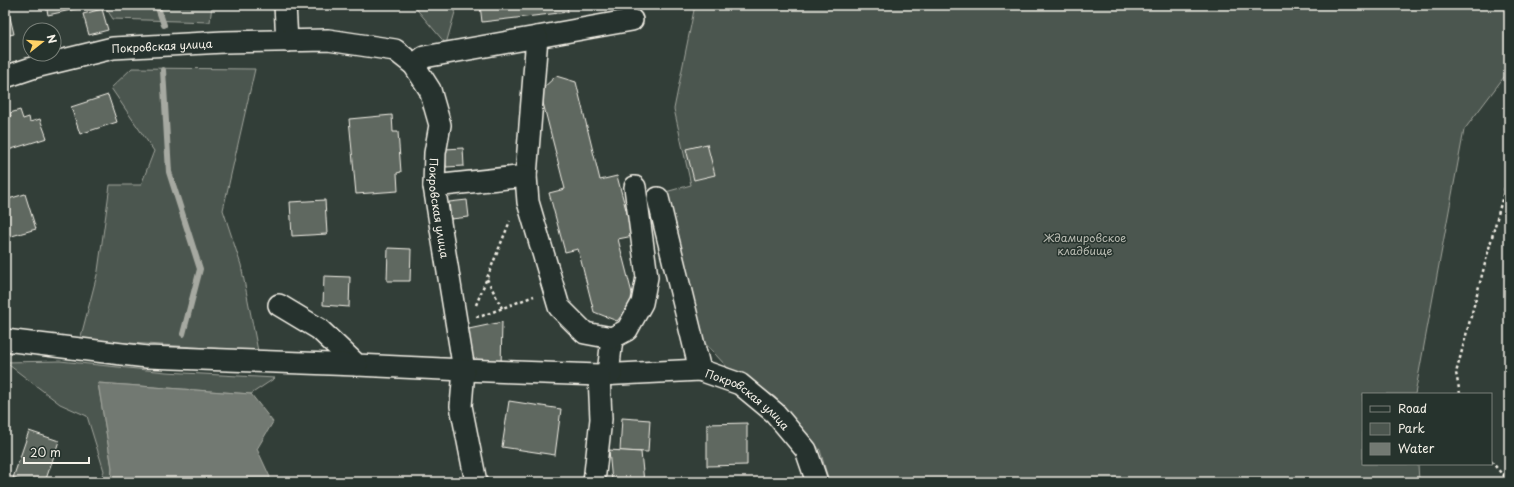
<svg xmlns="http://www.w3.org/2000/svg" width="1514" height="487" viewBox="0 0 1514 487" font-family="'Playpen Sans',sans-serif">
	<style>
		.green { fill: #4c564f; stroke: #a0a49c }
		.water { fill: #727972; stroke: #a6a9a1 }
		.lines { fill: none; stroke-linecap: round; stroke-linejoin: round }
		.stream { stroke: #a6a9a1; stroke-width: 6 }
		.building { fill: #5f6861; stroke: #f4f1e8 }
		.minor-casing { stroke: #f4f1e8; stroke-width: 24 }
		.path { stroke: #f4f1e8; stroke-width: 2.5; stroke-dasharray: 3 3; stroke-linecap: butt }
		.minor { stroke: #26332d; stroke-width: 21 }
		.labels { text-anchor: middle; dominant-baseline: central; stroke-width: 3; stroke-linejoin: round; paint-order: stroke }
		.street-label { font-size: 11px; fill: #f4f1e8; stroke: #26332d }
		.park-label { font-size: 11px; fill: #b9bbb2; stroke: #26332d }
	</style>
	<rect width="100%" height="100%" fill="#323e38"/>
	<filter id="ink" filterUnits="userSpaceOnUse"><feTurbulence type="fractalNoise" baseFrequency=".025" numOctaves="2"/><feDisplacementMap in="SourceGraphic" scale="8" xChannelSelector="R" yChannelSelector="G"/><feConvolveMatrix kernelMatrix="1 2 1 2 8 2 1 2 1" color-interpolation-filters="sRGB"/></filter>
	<g filter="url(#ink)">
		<!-- green -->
		<g class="green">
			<path d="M104 5H212L210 22 113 19Z"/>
			<path d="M413 5H457L446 44Z"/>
			<path d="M695 5H1507V73L1464 130 1415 394H1363V464H1418L1419 482H829L820 450 775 397 727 367 688 325 662 193 691 185 674 109Z"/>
			<path d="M132 68 255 69 223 210 241 265 258 351 80 340 98 271 110 185H141L154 151 111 88Z"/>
			<path d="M60 361 166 372 275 378 251 394 98 383 112 468 111 482H99L104 471 87 416 60 404 5 362Z"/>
		</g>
		<!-- water -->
		<path class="water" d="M98 383 251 394 273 422 257 449 270 477 268 482H111L112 468Z"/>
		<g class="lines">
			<!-- stream -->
			<g class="stream">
				<path d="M157 5 164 25"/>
				<path d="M163 70 169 172 200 269 183 334"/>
			</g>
		</g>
		<!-- building -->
		<g class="building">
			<path d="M5 5H7L14 34 5 36Z"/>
			<path d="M46 5H89V6L48 15Z"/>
			<path d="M480 5H567L568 12 482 22Z"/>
			<path d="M102 9 108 30 89 35 83 14Z"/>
			<path d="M556 76 576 82 600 180 617 176 633 236 618 239 634 301 617 321 594 312 578 249 565 252 549 193 565 189 540 91Z"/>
			<path d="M108 95 117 122 80 134 71 107Z"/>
			<path d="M20 110 23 119 29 117 30 122 40 119 47 138 5 151V118L11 116 10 113Z"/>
			<path d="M392 115 393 132H398L401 172 397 173 398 191 356 194 349 119Z"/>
			<path d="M707 144 715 175 694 180 686 149Z"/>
			<path d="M463 148 464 166 446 167 445 149Z"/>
			<path d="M25 194 36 229 5 238V200Z"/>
			<path d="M325 200 327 234 292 236 290 202Z"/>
			<path d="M467 200 469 217 451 219 449 202Z"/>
			<path d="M388 248 411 249 410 281H387Z"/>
			<path d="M324 276 350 277 349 307 323 305Z"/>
			<path d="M502 322 501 367 469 364 464 330Z"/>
			<path d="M509 401 561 409 555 455 502 447Z"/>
			<path d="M622 418 650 420 648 452 620 451Z"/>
			<path d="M747 423V465L707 466V424Z"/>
			<path d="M29 431 59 441 45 482H25L13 478Z"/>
			<path d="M609 450 641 452 644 482H612Z"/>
		</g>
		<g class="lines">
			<!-- minor casing -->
			<g class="minor-casing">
				<g id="minor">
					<path d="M285 5 287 41"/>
					<path d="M537 37 632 20"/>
					<path d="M414 65 424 57 537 37 526 176"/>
					<path id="s1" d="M5 77 35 67 113 48 224 42 328 40 395 50 414 65 430 90 440 125 435 153 434 186 464 370 599 375 700 370 740 384 775 413 806 450 817 482"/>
					<path d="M434 186 526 176 528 202 559 307 585 333 612 338 609 365 611 374"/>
					<path d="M658 198 700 370"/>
					<path d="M279 305 319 329 357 365 464 370 461 406 476 482"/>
					<path d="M612 338 627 330 642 303 647 277 635 187"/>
					<path d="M5 340 147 357 357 365"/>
					<path d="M594 482 601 419 599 375"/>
				</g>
			</g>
			<!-- path -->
			<g class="path">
				<path d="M487 279 502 308"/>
				<path d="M476 305 510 221"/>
				<path d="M476 317 482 316 534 296"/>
				<path d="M1460 394 1456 373 1509 173"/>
				<path d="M1491 461 1501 473 1509 479"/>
			</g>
			<!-- minor -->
			<use href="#minor" class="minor"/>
		</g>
	</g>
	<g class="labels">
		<!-- street labels -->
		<g class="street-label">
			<text stroke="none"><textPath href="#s1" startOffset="161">Покровская улица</textPath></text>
			<text stroke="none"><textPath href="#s1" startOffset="569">Покровская улица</textPath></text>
			<text stroke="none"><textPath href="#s1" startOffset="1026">Покровская улица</textPath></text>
		</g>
		<!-- park labels -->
		<g class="park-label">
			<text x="1085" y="237">Ждамировское<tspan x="1085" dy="13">кладбище</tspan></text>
		</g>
	</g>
	<!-- margin -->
	<rect width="1514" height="487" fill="none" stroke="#26332d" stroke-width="20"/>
	<rect x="10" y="10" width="1494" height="467" fill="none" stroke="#f4f1e8" stroke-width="1.5" filter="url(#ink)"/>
	<!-- legend -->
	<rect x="1362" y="393" width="130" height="72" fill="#26332d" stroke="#787f78"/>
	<rect x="1370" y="406" width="20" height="6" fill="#26332d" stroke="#787f78"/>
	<text x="1398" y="413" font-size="12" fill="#f4f1e8">Road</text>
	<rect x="1370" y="423" width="20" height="12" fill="#4c564f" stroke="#787f78"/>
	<text x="1398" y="433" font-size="12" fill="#f4f1e8">Park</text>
	<rect x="1370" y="443" width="20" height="12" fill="#727972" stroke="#787f78"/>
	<text x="1398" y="453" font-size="12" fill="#f4f1e8">Water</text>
	<!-- north arrow -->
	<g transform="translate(42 42) rotate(73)"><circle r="19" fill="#26332d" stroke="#787f78"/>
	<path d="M0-3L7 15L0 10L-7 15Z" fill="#ffd166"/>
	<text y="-6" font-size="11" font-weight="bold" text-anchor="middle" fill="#f4f1e8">N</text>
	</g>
	<!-- scale -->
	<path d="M24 457v6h65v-6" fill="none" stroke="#f4f1e8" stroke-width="2"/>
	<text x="30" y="457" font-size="12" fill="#f4f1e8" stroke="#26332d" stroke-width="3" paint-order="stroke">20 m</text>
</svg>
